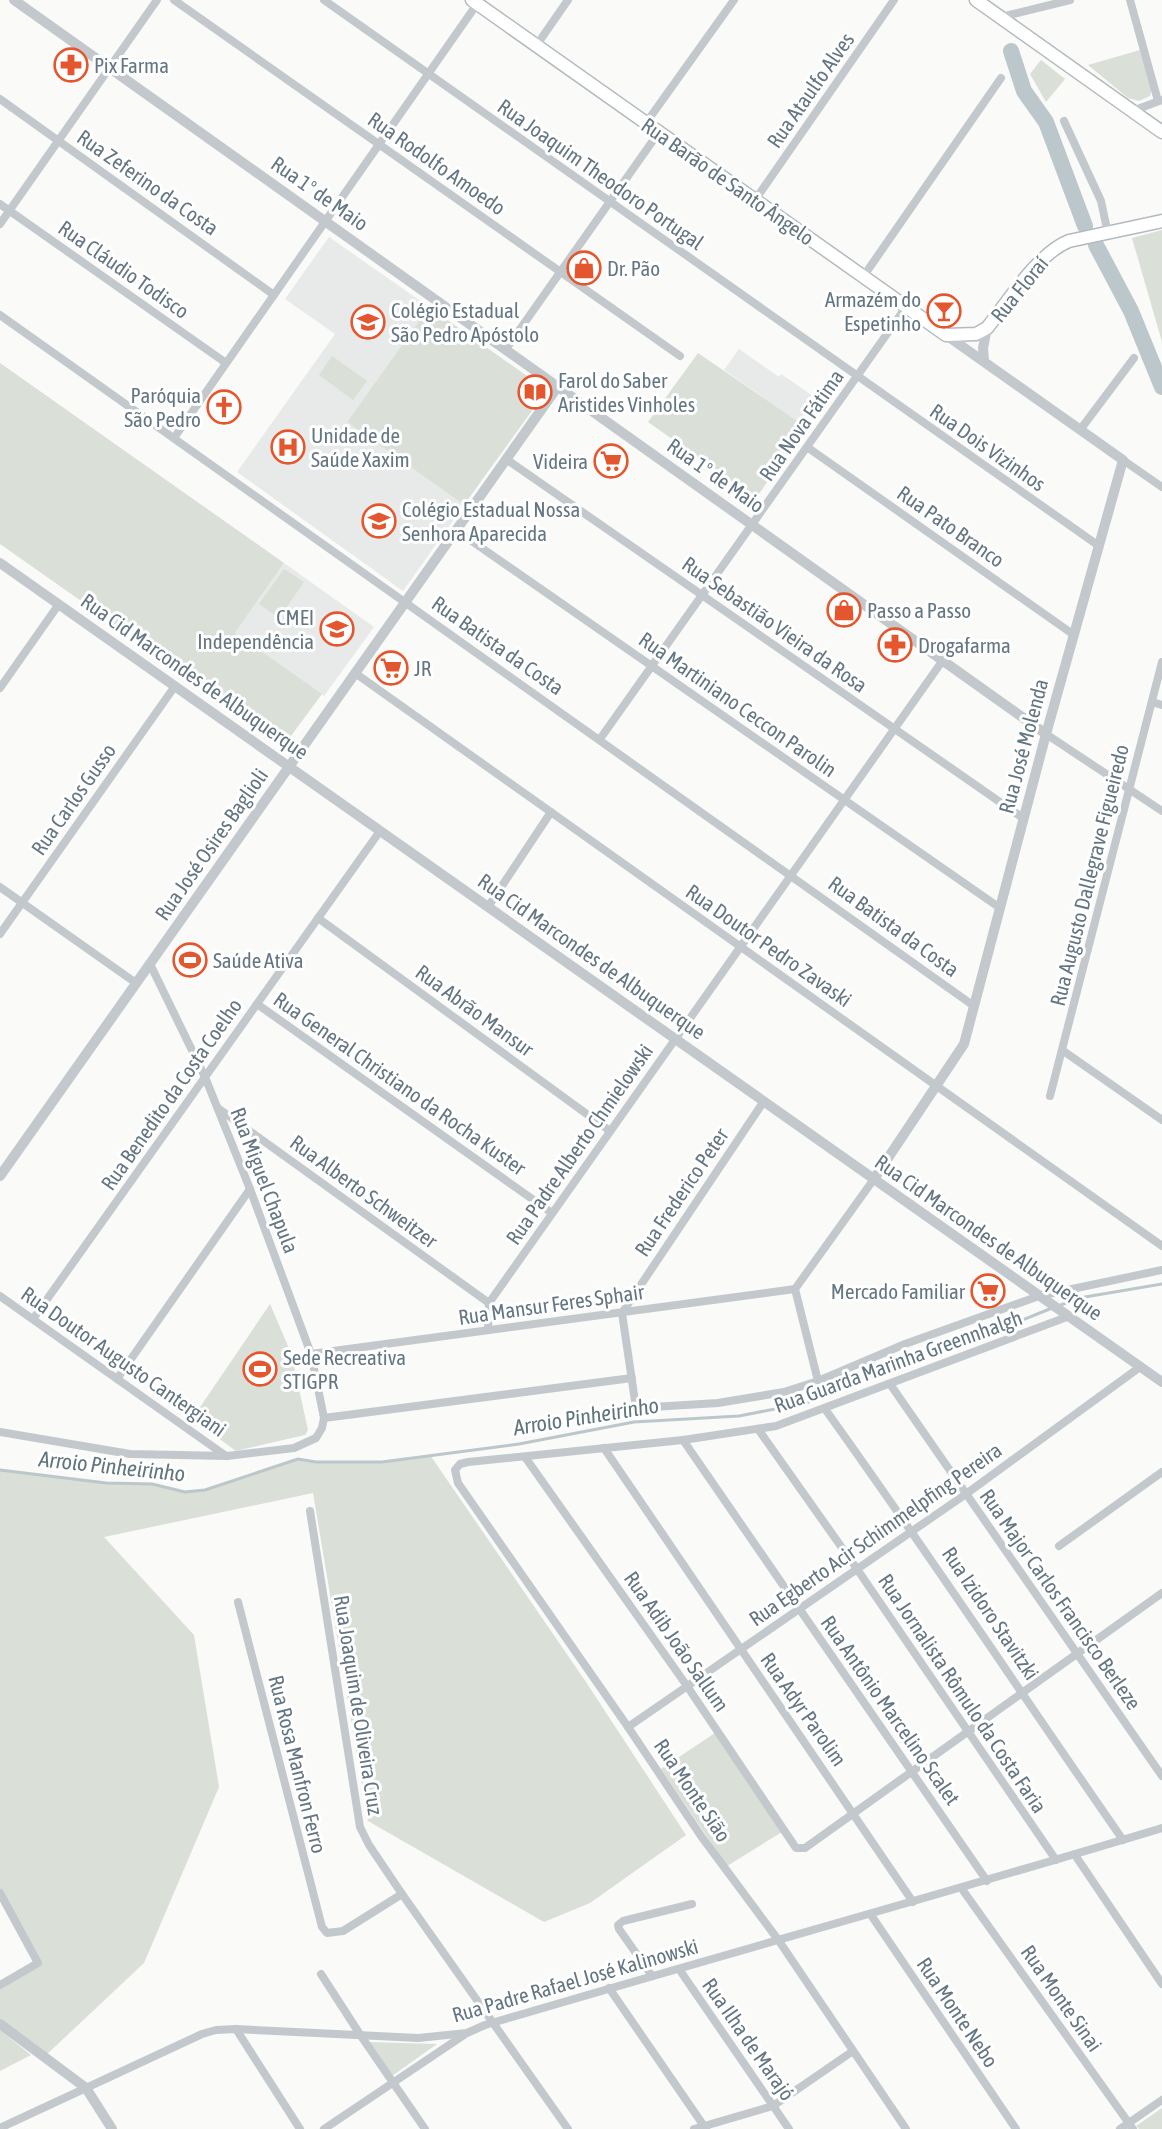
<svg xmlns="http://www.w3.org/2000/svg" width="1162" height="2129" viewBox="0 0 1162 2129" font-family="'Asap Condensed',sans-serif">
	<style>
		.built { fill: #e8e9e9 }
		.green { fill: #dadfd7 }
		.lines { fill: none; stroke-linecap: round; stroke-linejoin: round }
		.stream { stroke: #bbc7cb; stroke-width: 3 }
		.river { stroke: #bbc7cb; stroke-width: 16 }
		.secondary-casing { stroke: #b3babf; stroke-width: 15 }
		.minor { stroke: #c3c8cc; stroke-width: 8 }
		.tertiary { stroke: #c3c8cc; stroke-width: 10 }
		.secondary { stroke: #fff; stroke-width: 12 }
		.labels { text-anchor: middle; dominant-baseline: central; stroke-width: 6; stroke-linejoin: round; paint-order: stroke }
		.poi-label { font-size: 21px; fill: #657683; stroke: #fff; text-anchor: start }
		.street-label { font-size: 21px; fill: #657683; stroke: #fff }
		.water-label { font-size: 22px; font-style: italic; fill: #60757c; stroke: #fff }
	</style>
	<rect width="100%" height="100%" fill="#fafaf8"/>
	<!-- built -->
	<g class="built">
		<path d="M329 237 429 307 347 422 464 505 403 591 237 472 335 334 285 299Z"/>
		<path d="M739 349 779 377 781 374 823 403 806 427 724 370Z"/>
		<path d="M284 563 374 627 324 696 235 633Z"/>
	</g>
	<!-- green -->
	<g class="green">
		<path d="M1140 50 1152 88 1150 96 1139 101 1128 98 1088 65Z"/>
		<path d="M1041 60 1065 79 1046 102 1030 74Z"/>
		<path d="M1162 230V342L1132 238Z"/>
		<path d="M429 307 547 390 464 505 347 422Z"/>
		<path d="M698 353 806 427 756 498 648 422Z"/>
		<path d="M332 356 367 381 353 400 319 375Z"/>
		<path d="M0 363 284 563 235 633 322 694 285 744 0 544Z"/>
		<path d="M284 569 304 582 279 618 259 604Z"/>
		<path d="M270 1304 291 1353 308 1430 305 1435 236 1451 192 1419Z"/>
		<path d="M430 1455 584 1679 686 1835 590 1903 544 1922 368 1821 313 1493 104 1537 194 1635 219 1787 144 1963 44 2057 0 2023V1985L38 1963 0 1893V1470L106 1483 152 1484 185 1492 205 1490 298 1459 316 1462H382Z"/>
		<path d="M715 1733 782 1832 727 1866 661 1769Z"/>
		<path d="M0 2030 31 2055 0 2071Z"/>
		<path d="M369 2042 437 2044 392 2076Z"/>
		<path d="M1162 2108V2129H1139L1136 2126Z"/>
	</g>
	<g class="lines">
		<!-- stream -->
		<g class="stream">
			<path d="M1058 1306 1079 1298 1162 1284"/>
			<path d="M0 1470 106 1483 152 1484 185 1492 205 1490 298 1459 316 1462H382L519 1444 634 1422 739 1416 806 1403 949 1342 1015 1323 1052 1308"/>
		</g>
		<!-- river -->
		<g class="river">
			<path d="M1011 51 1024 91 1046 122 1085 226"/>
			<path d="M1096 245 1131 311 1162 387"/>
		</g>
		<!-- secondary casing -->
		<g class="secondary-casing">
			<g id="secondary">
				<path d="M472 0 946 335 976 334 987 328C1008 302 1038 253 1069 241L1162 221"/>
				<path d="M976 0 1162 132"/>
			</g>
		</g>
		<!-- minor -->
		<g class="minor">
			<path d="M174 0 680 356"/>
			<path d="M324 0 1099 546"/>
			<path d="M1130 0 1158 101"/>
			<path d="M1001 17 1070 0"/>
			<path d="M536 46 568 0"/>
			<path d="M0 99 274 295"/>
			<path d="M1132 111 1162 100"/>
			<path d="M1064 121 1101 201 1108 234"/>
			<path d="M646 123 734 0"/>
			<path d="M755 200 894 0"/>
			<path d="M0 204 226 363"/>
			<path d="M0 224 157 0"/>
			<path d="M863 277 1001 78"/>
			<path d="M0 315 974 1006"/>
			<path d="M506 349 659 132"/>
			<path d="M1080 430 1134 358"/>
			<path d="M174 438 477 4"/>
			<path d="M807 447 1074 635"/>
			<path d="M506 459C679 578 850 699 1023 818"/>
			<path d="M1123 460 1162 487"/>
			<path d="M456 530 1000 908"/>
			<path d="M355 673 1162 1246"/>
			<path d="M0 688 59 604"/>
			<path d="M1152 702 1162 705"/>
			<path d="M1046 734 1162 811"/>
			<path d="M600 739 906 307"/>
			<path d="M0 887 136 983"/>
			<path d="M488 907 551 812"/>
			<path d="M318 918 610 1131"/>
			<path d="M0 934 175 686"/>
			<path d="M257 1004 552 1213"/>
			<path d="M1062 1050 1162 1120"/>
			<path d="M1050 1096 1162 662"/>
			<path d="M764 1101 622 1313 636 1408 718 1403 784 1392 818 1381 905 1344 1039 1296 1162 1270"/>
			<path d="M219 1109 489 1303"/>
			<path d="M0 1296 226 1456"/>
			<path d="M33 1319 380 831"/>
			<path d="M488 1330 489 1303 943 660"/>
			<path d="M311 1354 795 1289"/>
			<path d="M117 1379 250 1189"/>
			<path d="M818 1381 795 1289 874 1179"/>
			<path d="M890 1384 1162 1776"/>
			<path d="M825 1409C927 1551 1023 1696 1123 1840"/>
			<path d="M324 1418 632 1378"/>
			<path d="M758 1429 857 1569 1056 1860"/>
			<path d="M0 1432 130 1454 227 1456 294 1448 316 1438 322 1428 324 1418 311 1354 250 1189 205 1077 150 964"/>
			<path d="M683 1440 987 1881"/>
			<path d="M604 1448 913 1902"/>
			<path d="M525 1457 687 1686 796 1848H805L1162 1593"/>
			<path d="M310 1511 360 1827 369 1845 402 1894 568 2129"/>
			<path d="M1059 1546 1162 1472"/>
			<path d="M238 1602 322 1927 327 1933 343 1931 402 1894"/>
			<path d="M628 1727 966 1494 1140 1367"/>
			<path d="M1075 1855 1162 1984"/>
			<path d="M962 1889 1133 2129"/>
			<path d="M0 1893 38 1963 0 1985"/>
			<path d="M871 1915 1016 2129"/>
			<path d="M679 1969 789 2129"/>
			<path d="M321 1974 361 2036 425 2129"/>
			<path d="M652 1976 619 1929 618 1925 623 1921 692 1904"/>
			<path d="M609 1988 706 2129"/>
			<path d="M236 2029 300 2129"/>
			<path d="M0 2128 202 2034 216 2030 236 2029 418 2038 467 2033 485 2025C711 1958 937 1896 1162 1828"/>
			<path d="M324 2129 464 2035"/>
			<path d="M694 2129 773 2106 853 2051"/>
			<path d="M906 2129 779 1941 701 1836 628 1727 458 1483 455 1470 460 1464 468 1462 683 1440 776 1426 1067 1317"/>
			<path d="M1120 2129 1162 2100"/>
		</g>
		<!-- tertiary -->
		<g class="tertiary">
			<path d="M14 0 1046 734"/>
			<path d="M984 361 983 348 987 328"/>
			<path d="M0 563 1162 1382"/>
			<path d="M0 1176 558 386"/>
			<path d="M874 1179 964 1044 1046 734 1123 460 946 335"/>
			<path d="M0 2024 86 2088 112 2129"/>
		</g>
		<!-- secondary -->
		<use href="#secondary" class="secondary"/>
	</g>
	<!-- icons -->
	<defs>
		<g id="pharmacy-ring" transform="scale(1.725)"><circle r="9.5" fill="#fff" stroke="#e4572e" stroke-width="1.5"/><path d="M-2-6h4v4h4v4h-4v4h-4v-4h-4v-4h4Z" fill="#e4572e"/></g>
		<g id="shop-ring" transform="scale(1.725)"><circle r="9.5" fill="#fff" stroke="#e4572e" stroke-width="1.5"/><path d="M-5-2.5h2.3a2.7 3.5 0 0 1 5.4 0H5L5.5 6h-11ZM-1.5-2.5h3a1.5 2.3 0 0 0-3 0Z" fill="#e4572e"/></g>
		<g id="bar-ring" transform="scale(1.725)"><circle r="9.5" fill="#fff" stroke="#e4572e" stroke-width="1.5"/><path d="M-6-5H6L.8 .8V4.5H3.5V6h-7V4.5H-.8V.8Z" fill="#e4572e"/></g>
		<g id="school-ring" transform="scale(1.725)"><circle r="9.5" fill="#fff" stroke="#e4572e" stroke-width="1.5"/><path d="M0-5L7-2L0 1L-7-2ZM-4 1L0 2.5L4 1V4Q0 6-4 4Z" fill="#e4572e"/></g>
		<g id="library-ring" transform="scale(1.725)"><circle r="9.5" fill="#fff" stroke="#e4572e" stroke-width="1.5"/><path d="M-6-4Q-3-5.5-.7-3.5V5Q-3 3-6 4ZM6-4Q3-5.5 .7-3.5V5Q3 3 6 4Z" fill="#e4572e"/></g>
		<g id="church-ring" transform="scale(1.725)"><circle r="9.5" fill="#fff" stroke="#e4572e" stroke-width="1.5"/><path d="M-1.2-6h2.4v3.5h3.3v2.4h-3.3V6h-2.4V-.1h-3.3v-2.4h3.3Z" fill="#e4572e"/></g>
		<g id="hospital-ring" transform="scale(1.725)"><circle r="9.5" fill="#fff" stroke="#e4572e" stroke-width="1.5"/><path d="M-5-5h3v3.5h4V-5h3V5h-3V1.5h-4V5h-3Z" fill="#e4572e"/></g>
		<g id="supermarket-ring" transform="scale(1.725)"><circle r="9.5" fill="#fff" stroke="#e4572e" stroke-width="1.5"/><path d="M-6-5.5h2.5l.6 2H6L4.5 2H-2.5L-4.4-4H-6ZM-1.5 3.2a1.3 1.3 0 1 0 .1 0ZM3 3.2a1.3 1.3 0 1 0 .1 0Z" fill="#e4572e"/></g>
		<g id="stadium-ring" transform="scale(1.725)"><circle r="9.5" fill="#fff" stroke="#e4572e" stroke-width="1.5"/><path d="M0-5a6.5 5 0 1 0 0 10a6.5 5 0 1 0 0-10ZM-3.5-1.8h7v3.6h-7Z" fill="#e4572e"/></g>
	</defs>
	<g fill-rule="evenodd">
		<use href="#pharmacy-ring" x="71" y="65"/>
		<use href="#shop-ring" x="584" y="268"/>
		<use href="#bar-ring" x="944" y="311"/>
		<use href="#school-ring" x="368" y="322"/>
		<use href="#library-ring" x="535" y="392"/>
		<use href="#church-ring" x="224" y="407"/>
		<use href="#hospital-ring" x="288" y="447"/>
		<use href="#supermarket-ring" x="611" y="461"/>
		<use href="#school-ring" x="379" y="521"/>
		<use href="#shop-ring" x="844" y="610"/>
		<use href="#school-ring" x="337" y="629"/>
		<use href="#pharmacy-ring" x="895" y="645"/>
		<use href="#supermarket-ring" x="391" y="668"/>
		<use href="#stadium-ring" x="190" y="960"/>
		<use href="#supermarket-ring" x="988" y="1291"/>
		<use href="#stadium-ring" x="260" y="1369"/>
	</g>
	<g class="labels">
		<!-- poi labels -->
		<g class="poi-label">
			<text x="94" y="65">Pix Farma</text>
			<text x="607" y="268">Dr. Pão</text>
			<text x="921" y="299" text-anchor="end">Armazém do<tspan x="921" dy="24">Espetinho</tspan></text>
			<text x="391" y="310">Colégio Estadual<tspan x="391" dy="24">São Pedro Apóstolo</tspan></text>
			<text x="558" y="380">Farol do Saber<tspan x="558" dy="24">Aristides Vinholes</tspan></text>
			<text x="201" y="395" text-anchor="end">Paróquia<tspan x="201" dy="24">São Pedro</tspan></text>
			<text x="311" y="435">Unidade de<tspan x="311" dy="24">Saúde Xaxim</tspan></text>
			<text x="588" y="461" text-anchor="end">Videira</text>
			<text x="402" y="509">Colégio Estadual Nossa<tspan x="402" dy="24">Senhora Aparecida</tspan></text>
			<text x="867" y="610">Passo a Passo</text>
			<text x="314" y="617" text-anchor="end">CMEI<tspan x="314" dy="24">Independência</tspan></text>
			<text x="918" y="645">Drogafarma</text>
			<text x="414" y="668">JR</text>
			<text x="213" y="960">Saúde Ativa</text>
			<text x="965" y="1291" text-anchor="end">Mercado Familiar</text>
			<text x="283" y="1357">Sede Recreativa<tspan x="283" dy="24">STIGPR</tspan></text>
		</g>
		<!-- street labels -->
		<g class="street-label">
			<text transform="translate(810 90) rotate(-55)">Rua Ataulfo Alves</text>
			<text transform="translate(437 163) rotate(35)">Rua Rodolfo Amoedo</text>
			<text transform="translate(601 174) rotate(35)">Rua Joaquim Theodoro Portugal</text>
			<text transform="translate(728 181) rotate(35)">Rua Barão de Santo Ângelo</text>
			<text transform="translate(148 182) rotate(35)">Rua Zeferino da Costa</text>
			<text transform="translate(320 193) rotate(35)">Rua 1º de Maio</text>
			<text transform="translate(124 269) rotate(35)">Rua Cláudio Todisco</text>
			<text transform="translate(1019 289) rotate(-51)">Rua Floraí</text>
			<text transform="translate(801 425) rotate(-55)">Rua Nova Fátima</text>
			<text transform="translate(988 447) rotate(35)">Rua Dois Vizinhos</text>
			<text transform="translate(716 475) rotate(35)">Rua 1º de Maio</text>
			<text transform="translate(951 526) rotate(35)">Rua Pato Branco</text>
			<text transform="translate(775 624) rotate(35)">Rua Sebastião Vieira da Rosa</text>
			<text transform="translate(498 645) rotate(35)">Rua Batista da Costa</text>
			<text transform="translate(195 676) rotate(35)">Rua Cid Marcondes de Albuquerque</text>
			<text transform="translate(738 704) rotate(35)">Rua Martiniano Ceccon Parolin</text>
			<text transform="translate(1023 746) rotate(-75)">Rua José Molenda</text>
			<text transform="translate(73 799) rotate(-55)">Rua Carlos Gusso</text>
			<text transform="translate(211 844) rotate(-55)">Rua José Osires Baglioli</text>
			<text transform="translate(1089 875) rotate(-76)">Rua Augusto Dallegrave Figueiredo</text>
			<text transform="translate(894 926) rotate(36)">Rua Batista da Costa</text>
			<text transform="translate(769 945) rotate(35)">Rua Doutor Pedro Zavaski</text>
			<text transform="translate(592 956) rotate(35)">Rua Cid Marcondes de Albuquerque</text>
			<text transform="translate(475 1010) rotate(36)">Rua Abrão Mansur</text>
			<text transform="translate(400 1083) rotate(35)">Rua General Christiano da Rocha Kuster</text>
			<text transform="translate(171 1094) rotate(-55)">Rua Benedito da Costa Coelho</text>
			<text transform="translate(579 1144) rotate(-55)">Rua Padre Alberto Chmielowski</text>
			<text transform="translate(265 1180) rotate(69)">Rua Miguel Chapula</text>
			<text transform="translate(364 1191) rotate(36)">Rua Alberto Schweitzer</text>
			<text transform="translate(681 1192) rotate(-56)">Rua Frederico Peter</text>
			<text transform="translate(989 1237) rotate(35)">Rua Cid Marcondes de Albuquerque</text>
			<text transform="translate(551 1304) rotate(-8)">Rua Mansur Feres Sphair</text>
			<text transform="translate(124 1361) rotate(35)">Rua Doutor Augusto Cantergiani</text>
			<text transform="translate(898 1361) rotate(-20)">Rua Guarda Marinha Greennhalgh</text>
			<text transform="translate(875 1534) rotate(-35)">Rua Egberto Acir Schimmelpfing Pereira</text>
			<text transform="translate(1061 1599) rotate(55)">Rua Major Carlos Francisco Berleze</text>
			<text transform="translate(991 1613) rotate(56)">Rua Izidoro Stavitzki</text>
			<text transform="translate(677 1641) rotate(55)">Rua Adib João Sallum</text>
			<text transform="translate(963 1693) rotate(56)">Rua Jornalista Rômulo da Costa Faria</text>
			<text transform="translate(359 1705) rotate(81)">Rua Joaquim de Oliveira Cruz</text>
			<text transform="translate(804 1709) rotate(55)">Rua Adyr Parolim</text>
			<text transform="translate(891 1710) rotate(55)">Rua Antônio Marcelino Scalet</text>
			<text transform="translate(298 1764) rotate(76)">Rua Rosa Manfron Ferro</text>
			<text transform="translate(693 1790) rotate(56)">Rua Monte Sião</text>
			<text transform="translate(575 1980) rotate(-16)">Rua Padre Rafael José Kalinowski</text>
			<text transform="translate(1062 1998) rotate(55)">Rua Monte Sinai</text>
			<text transform="translate(958 2012) rotate(56)">Rua Monte Nebo</text>
			<text transform="translate(749 2039) rotate(55)">Rua Ilha de Marajó</text>
		</g>
		<!-- water labels -->
		<g class="water-label">
			<text transform="translate(586 1416) rotate(-9)">Arroio Pinheirinho</text>
			<text transform="translate(112 1466) rotate(6)">Arroio Pinheirinho</text>
		</g>
	</g>
</svg>
